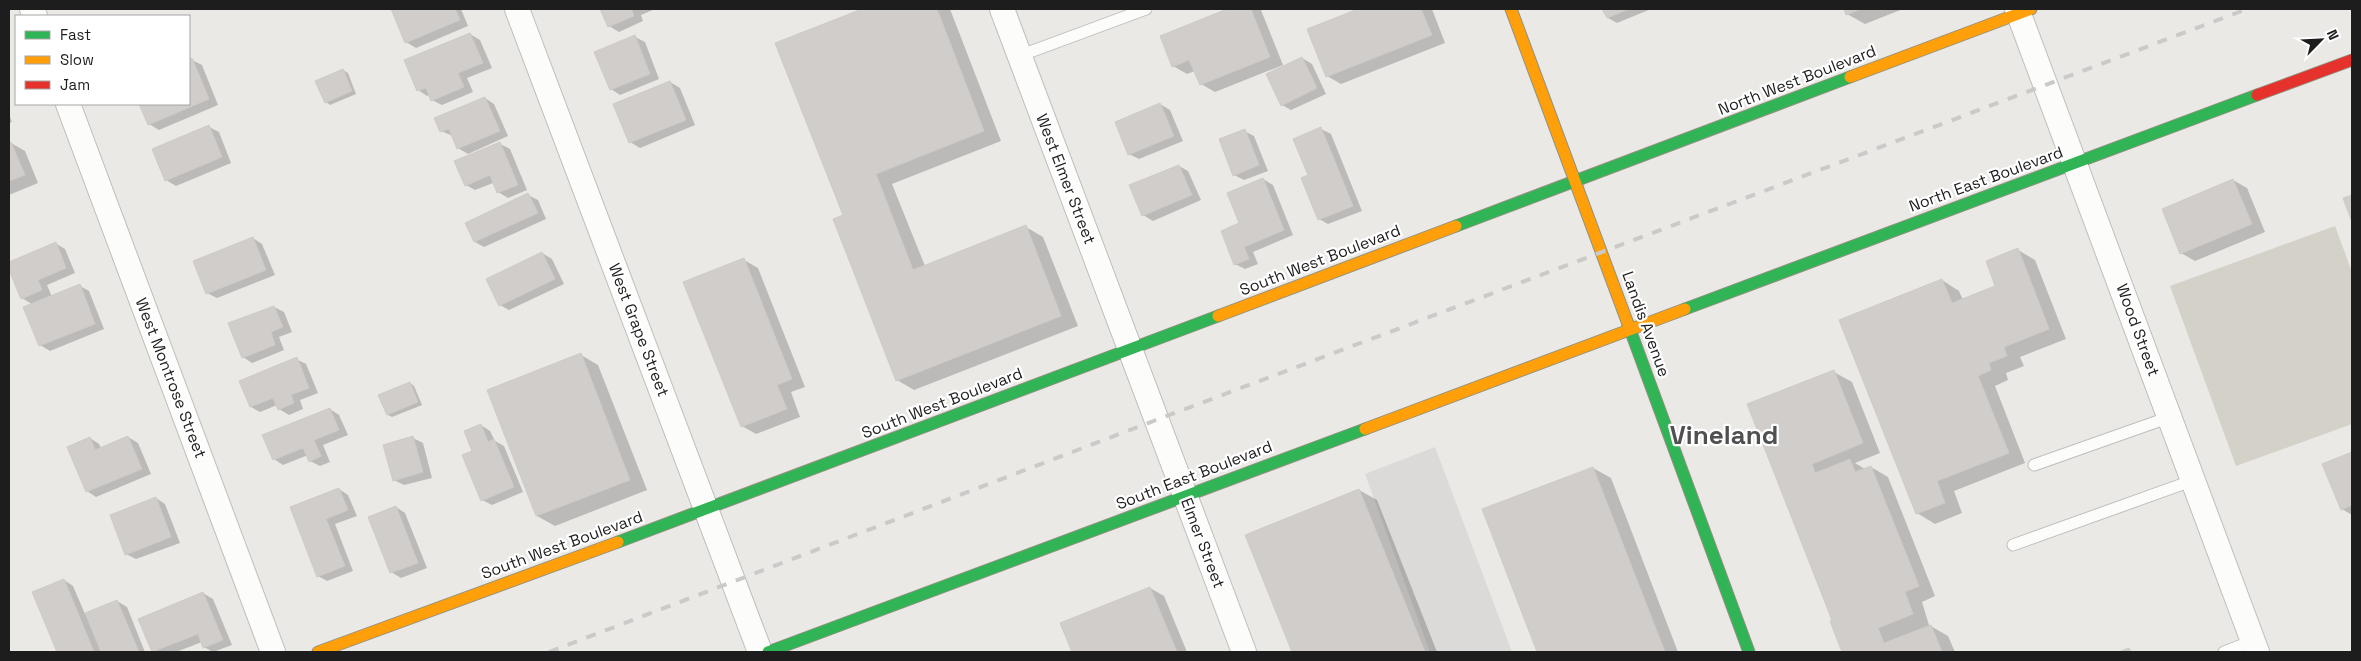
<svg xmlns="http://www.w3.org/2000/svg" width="2361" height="661" viewBox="0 0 2361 661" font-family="'Space Grotesk',sans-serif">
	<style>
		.construction { fill: #d3d1c8 }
		.parking { fill: #dbdad9 }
		.shadow { fill: #0003 }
		.building { fill: #d0cdcb; stroke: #cecac8 }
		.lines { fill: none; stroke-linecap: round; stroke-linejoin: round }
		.lane-casing { stroke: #bebebc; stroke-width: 13 }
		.street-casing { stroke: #bebebc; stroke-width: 26 }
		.fast-casing { stroke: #929280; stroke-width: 13 }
		.slow-casing { stroke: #929280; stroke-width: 13 }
		.jam-casing { stroke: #929280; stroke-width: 13 }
		.lane { stroke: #fcfcfb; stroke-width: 11 }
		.street { stroke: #fcfcfb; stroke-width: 24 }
		.fast { stroke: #30b455; stroke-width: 11 }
		.slow { stroke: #ff9f0a; stroke-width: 11 }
		.jam { stroke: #e5322d; stroke-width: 11 }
		.rail { stroke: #cacac9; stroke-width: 4; stroke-dasharray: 10 10; stroke-linecap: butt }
		.labels { text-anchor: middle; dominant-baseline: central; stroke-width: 4.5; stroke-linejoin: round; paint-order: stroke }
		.street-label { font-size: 16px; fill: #1d1d1d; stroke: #fff }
		.town-label { font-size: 26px; font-weight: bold; fill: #505050; stroke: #fff }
	</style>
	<rect width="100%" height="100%" fill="#ebe9e6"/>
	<!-- construction -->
	<path class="construction" d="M2335 226 2352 272V424L2236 466 2170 286Z"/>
	<!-- parking -->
	<path class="parking" d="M1435 447 1512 652H1430L1365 474Z"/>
	<!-- shadow -->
	<g class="shadow">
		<path d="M392 9H461L468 26 416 48 406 42Z"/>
		<path d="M601 9H655L641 15 643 21 619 32 609 26Z"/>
		<path d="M866 9H950L1001 141 892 184 925 266 1026 227 1043 237 1078 326 914 390 897 380 844 216 777 44Z"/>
		<path d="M1230 9 1261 10 1283 65 1215 92 1201 84 1195 71 1187 74 1173 66 1162 36Z"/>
		<path d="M1362 9H1432L1445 43 1341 84 1327 76 1309 30Z"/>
		<path d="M1604 9H1651L1617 23 1608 18Z"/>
		<path d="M1845 9H1903L1865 24 1847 14Z"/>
		<path d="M470 34 480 40 492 68 467 78 473 92 442 105 432 100 430 95 427 96 418 90Z"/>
		<path d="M635 37 645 42 659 79 620 95 611 89Z"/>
		<path d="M1302 58 1312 64 1326 94 1291 110 1282 105Z"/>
		<path d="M192 60 202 65 218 105 159 130 149 124 141 104H189V61Z"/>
		<path d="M343 70 348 73 356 94 330 105 326 102Z"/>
		<path d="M670 82 680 88 695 125 640 148 630 142Z"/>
		<path d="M485 98 494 104 508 136 468 154 458 148 453 136 441 131Z"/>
		<path d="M1160 104 1170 110 1183 141 1139 159 1129 154Z"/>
		<path d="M9 114 12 122 9 123Z"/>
		<path d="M209 127 219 132 231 163 176 186 166 180 153 150Z"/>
		<path d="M1321 129 1331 134 1362 211 1328 224 1319 219Z"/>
		<path d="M1244 131 1254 136 1268 171 1244 180 1234 175Z"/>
		<path d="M11 143 25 151 38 183 9 195V144Z"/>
		<path d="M500 144 510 149 527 190 508 198 498 192 493 183 475 190 466 185Z"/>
		<path d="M1179 166 1188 171 1201 200 1153 221 1143 215Z"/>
		<path d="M1263 179 1273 185 1293 235 1253 252 1258 264 1245 269 1235 264 1241 224Z"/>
		<path d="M2233 180 2247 188 2265 232 2195 261 2181 253Z"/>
		<path d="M528 195 538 200 546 219 484 247 475 242Z"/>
		<path d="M253 238 262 244 275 275 217 298 207 293Z"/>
		<path d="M55 243 65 249 75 273 47 285 52 297 80 286 89 291 104 329 50 351 40 345 33 305 22 298 9 263Z"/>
		<path d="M2018 250 2035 260 2066 339 2020 357 2024 366 2006 373 2008 380 1995 386 2025 463 1954 491 1962 513 1935 524 1917 513 1942 280 1959 291 1963 300 1997 286Z"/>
		<path d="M542 253 552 259 564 284 509 310 500 305Z"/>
		<path d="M744 260 758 268 805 387 791 392 800 417 756 434 742 426Z"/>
		<path d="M274 307 284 312 292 332 279 337 284 350 252 363 243 357Z"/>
		<path d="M581 355 598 365 647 490 555 526 537 516 489 391Z"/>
		<path d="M296 359 306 364 318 393 300 400 303 409 289 415 279 409 277 405 260 412 251 407Z"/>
		<path d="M1834 372 1852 382 1880 453 1855 463 1865 469 1871 467 1888 477 1935 596 1922 602 1929 625 1948 636 1955 652H1844L1749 405Z"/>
		<path d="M410 383 414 386 422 405 392 417 388 415Z"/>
		<path d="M330 409 339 415 348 435 323 445 330 462 320 466 310 461 308 455 283 465 274 459Z"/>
		<path d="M481 425 490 431 495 441 504 446 523 492 492 505 482 500 474 452Z"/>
		<path d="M128 437 138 443 151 474 96 497 87 491 90 438 99 444 101 448Z"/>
		<path d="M413 438 423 443 432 478 404 485 394 480Z"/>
		<path d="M2352 453V515L2342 509 2323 465Z"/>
		<path d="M1593 468 1611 478 1678 652H1539L1484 510Z"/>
		<path d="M339 489 348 495 357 516 335 524 353 571 327 581 318 576 291 508Z"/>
		<path d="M1359 490 1377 500 1437 652H1293L1246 535Z"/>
		<path d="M156 498 165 504 180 543 136 559 126 554Z"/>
		<path d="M396 507 405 513 427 568 401 578 391 572Z"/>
		<path d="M64 580 73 586 85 614 117 601 127 607 145 652H58L34 592Z"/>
		<path d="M1150 588 1164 596 1187 652H1073L1062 624Z"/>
		<path d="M203 593 213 599 232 645 213 652 204 647 202 642 176 652H154L140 619Z"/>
	</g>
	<!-- building -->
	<g class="building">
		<path d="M391 9H455L460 20 405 43Z"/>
		<path d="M600 9H634L632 10 634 16 608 27Z"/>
		<path d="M862 9H937L984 131 876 174 913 270 1026 225 1061 316 896 381 833 219 843 215 775 43Z"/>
		<path d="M1227 9H1251L1270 57 1200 85 1189 60 1172 67 1160 36Z"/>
		<path d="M1358 9H1421L1432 35 1326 77 1307 29Z"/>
		<path d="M1602 9H1629L1607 18Z"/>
		<path d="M1844 9H1861L1846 15Z"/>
		<path d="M470 33 483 63 458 73 464 87 431 101 426 88 417 91 404 60Z"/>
		<path d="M635 35 650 74 610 90 594 52Z"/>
		<path d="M1302 57 1317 88 1281 106 1266 74Z"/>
		<path d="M192 58 209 99 148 125 139 104H189V60Z"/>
		<path d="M343 69 352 91 325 103 315 81Z"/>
		<path d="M670 81 686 120 629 143 613 104Z"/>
		<path d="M485 97 500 131 457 149 449 129 440 132 434 118Z"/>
		<path d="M1160 103 1174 136 1128 155 1115 122Z"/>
		<path d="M209 125 222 157 165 181 152 149Z"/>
		<path d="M1321 127 1353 206 1318 220 1301 178 1308 175 1293 139Z"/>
		<path d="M1245 129 1259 165 1233 176 1219 139Z"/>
		<path d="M11 142 25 175 9 181V143Z"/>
		<path d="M500 142 518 185 497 193 490 175 465 186 454 161Z"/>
		<path d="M1179 165 1192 195 1142 216 1129 185Z"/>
		<path d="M1263 178 1284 230 1244 247 1249 259 1234 265 1221 231 1239 223 1227 193Z"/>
		<path d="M2233 179 2252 224 2180 254 2162 209Z"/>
		<path d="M528 193 538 213 474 242 465 223Z"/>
		<path d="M2352 195V222L2343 198Z"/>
		<path d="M253 237 266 270 206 294 193 261Z"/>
		<path d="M56 242 66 268 38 280 42 290 21 299 9 270V262Z"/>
		<path d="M2018 248 2049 329 2004 347 2007 356 1989 363 1991 370 1978 376 2009 453 1937 481 1945 503 1916 514 1839 320 1942 279 1952 303 1995 286 1986 261Z"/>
		<path d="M542 252 555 279 499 306 486 279Z"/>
		<path d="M744 258 792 379 777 385 787 409 741 427 683 282Z"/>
		<path d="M80 284 95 324 39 346 23 307Z"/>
		<path d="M274 306 283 327 271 332 275 345 242 358 228 323Z"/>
		<path d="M581 353 630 480 536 516 487 390Z"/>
		<path d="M297 357 309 388 291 395 294 403 278 410 273 398 250 407 239 381Z"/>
		<path d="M1834 370 1863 443 1812 464 1815 473 1850 459 1855 472 1871 466 1919 586 1905 592 1913 614 1878 628 1884 643 1931 625 1942 652H1842L1830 621 1832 620 1747 404Z"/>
		<path d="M410 382 418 402 387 415 378 395Z"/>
		<path d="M330 408 339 430 314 440 321 456 309 462 303 448 273 460 262 435Z"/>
		<path d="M481 424 488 442 494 439 514 487 481 501 462 455 472 451 464 431Z"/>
		<path d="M128 436 142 469 86 492 67 447 90 437 95 450Z"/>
		<path d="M413 436 423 472 393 481 383 445Z"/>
		<path d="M2352 452V505L2341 510 2322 464Z"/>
		<path d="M1593 467 1665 652H1537L1482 509Z"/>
		<path d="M339 488 348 510 326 519 345 566 317 577 290 507Z"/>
		<path d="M1359 489 1425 652H1292L1245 535Z"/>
		<path d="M156 497 171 537 125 555 110 515Z"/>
		<path d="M396 506 418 563 390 573 368 517Z"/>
		<path d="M64 579 94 652H57L32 592Z"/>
		<path d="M1150 587 1177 652H1072L1060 623Z"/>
		<path d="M203 592 223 640 203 648 198 634 152 652 138 619Z"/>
		<path d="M117 600 139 652H101L85 613Z"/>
		<path d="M2129 648 2131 652H2118Z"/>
	</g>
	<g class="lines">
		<!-- lane casing -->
		<g class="lane-casing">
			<g id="lane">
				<path d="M1019 56 1146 9"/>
				<path d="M2034 465 2170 417"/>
				<path d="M2013 545 2194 480"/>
				<path d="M2224 652 2253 641"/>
			</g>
		</g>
		<!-- street casing -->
		<g class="street-casing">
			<g id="street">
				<path d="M32 9 35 16"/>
				<path d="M517 9 760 652"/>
				<path d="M1002 9 1244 652"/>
				<path d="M2017 9 2257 652"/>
				<path d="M68 104 273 652"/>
			</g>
		</g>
		<!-- fast casing -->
		<g class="fast-casing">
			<g id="fast">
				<path d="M1456 226 1850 77"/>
				<path d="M1685 309 2257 95"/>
				<path d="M1628 324 1749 652"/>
				<path d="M618 542 1218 316"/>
				<path d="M768 652 1365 429"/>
			</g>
		</g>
		<!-- slow casing -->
		<g class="slow-casing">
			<g id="slow">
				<path d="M1511 9 1628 324"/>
				<path d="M1850 77 2031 9"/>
				<path d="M1218 316 1456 226"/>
				<path d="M1365 429 1685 309"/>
				<path d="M318 652 618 542"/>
			</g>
		</g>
		<!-- jam casing -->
		<g class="jam-casing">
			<path id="jam" d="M2257 95 2352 60"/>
		</g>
		<!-- lane -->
		<use href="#lane" class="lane"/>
		<!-- street -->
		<use href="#street" class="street"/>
		<!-- fast -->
		<use href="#fast" class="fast"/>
		<!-- slow -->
		<use href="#slow" class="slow"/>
		<!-- jam -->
		<use href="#jam" class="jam"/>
		<!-- rail -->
		<path class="rail" d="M549 652 1156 420 2247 9"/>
	</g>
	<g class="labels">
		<!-- street labels -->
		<g class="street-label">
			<text transform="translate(1797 80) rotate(-21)">North West Boulevard</text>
			<text transform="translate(1066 179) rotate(69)">West Elmer Street</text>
			<text transform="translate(1986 179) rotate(-20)">North East Boulevard</text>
			<text transform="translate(1320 260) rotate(-21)">South West Boulevard</text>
			<text transform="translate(1646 324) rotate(70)">Landis Avenue</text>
			<text transform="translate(639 330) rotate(69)">West Grape Street</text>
			<text transform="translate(2138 330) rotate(70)">Wood Street</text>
			<text transform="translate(171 378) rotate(69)">West Montrose Street</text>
			<text transform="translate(942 403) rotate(-21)">South West Boulevard</text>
			<text transform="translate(1194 475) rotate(-21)">South East Boulevard</text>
			<text transform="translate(1203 543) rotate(69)">Elmer Street</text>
			<text transform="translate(562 545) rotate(-20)">South West Boulevard</text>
		</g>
		<!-- town labels -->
		<g class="town-label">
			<text x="1724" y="435">Vineland</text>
		</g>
	</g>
	<!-- border -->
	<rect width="2361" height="661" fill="none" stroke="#1d1d1d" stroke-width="20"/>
	<!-- legend -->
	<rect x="15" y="15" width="175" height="90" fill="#ffffff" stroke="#a5a5a5"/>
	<rect x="25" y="31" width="25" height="8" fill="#30b455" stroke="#a5a5a5"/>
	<text x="60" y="40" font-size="15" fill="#1d1d1d">Fast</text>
	<rect x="25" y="56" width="25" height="8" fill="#ff9f0a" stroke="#a5a5a5"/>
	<text x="60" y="65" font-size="15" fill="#1d1d1d">Slow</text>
	<rect x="25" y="81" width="25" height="8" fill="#e5322d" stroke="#a5a5a5"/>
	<text x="60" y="90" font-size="15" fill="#1d1d1d">Jam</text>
	<!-- north arrow -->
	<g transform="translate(2321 40) rotate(66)" stroke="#ffffff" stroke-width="4" paint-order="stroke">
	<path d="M0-4L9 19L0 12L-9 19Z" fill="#1d1d1d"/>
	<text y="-8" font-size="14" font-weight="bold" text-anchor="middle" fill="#1d1d1d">N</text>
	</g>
</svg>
